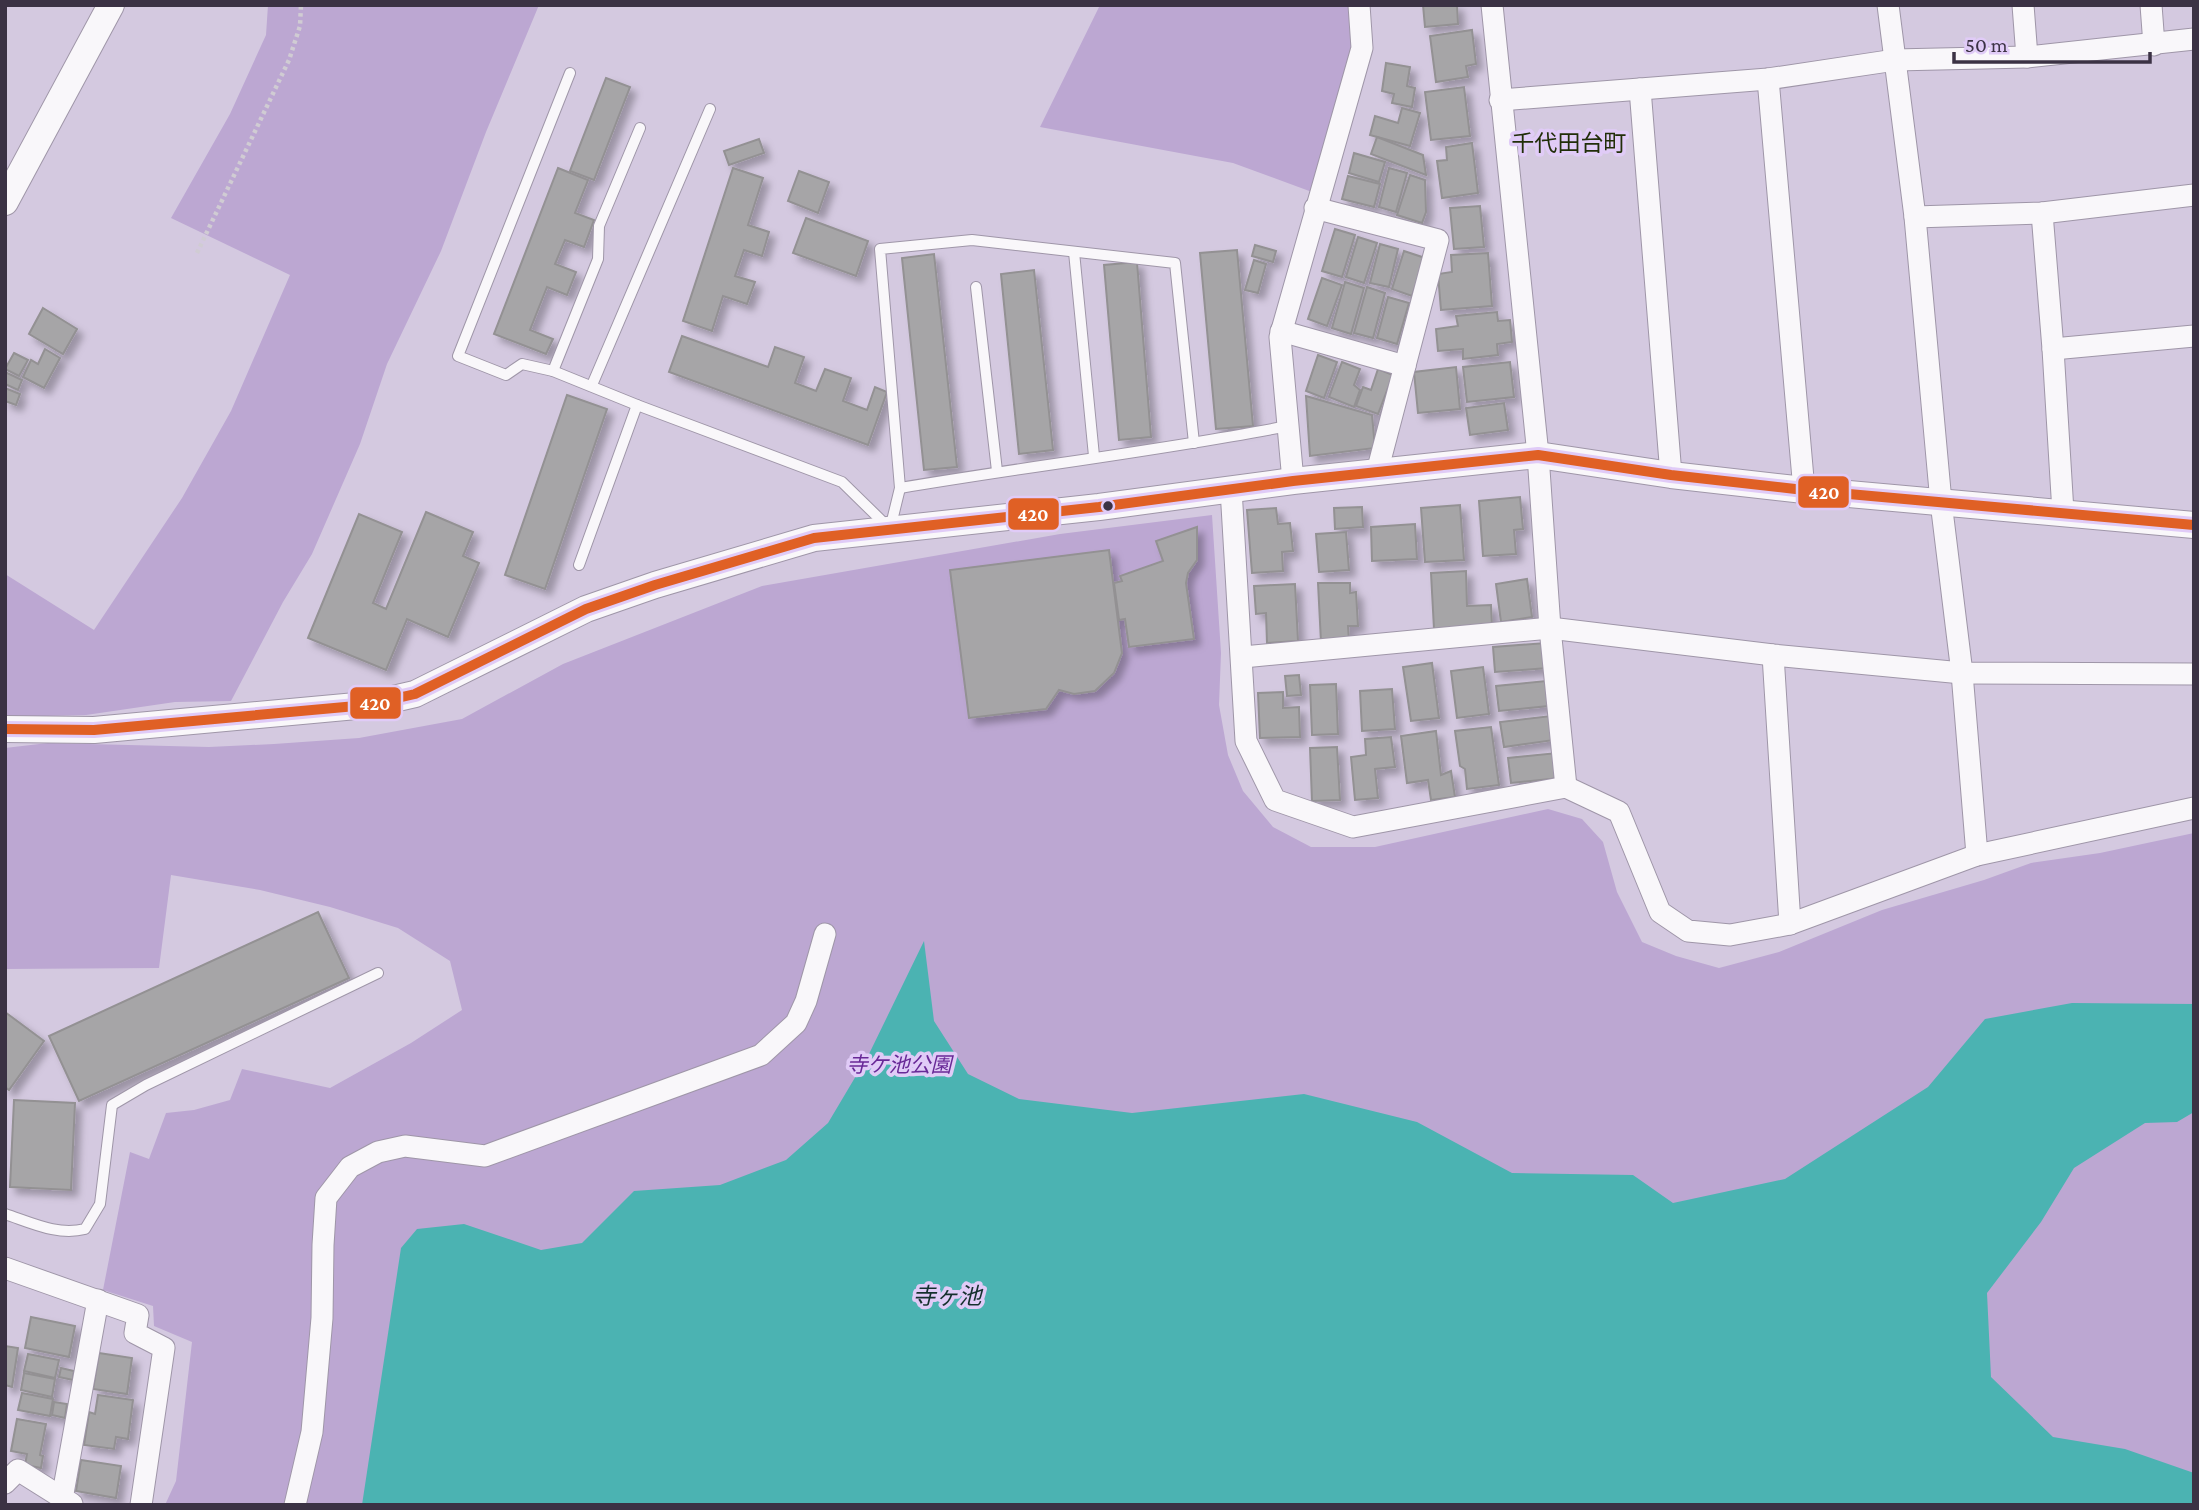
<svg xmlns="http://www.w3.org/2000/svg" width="2199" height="1510" viewBox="0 0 2199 1510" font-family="'Crimson Pro','Noto Sans JP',serif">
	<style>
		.green { fill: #bca7d2 }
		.water { fill: #4bb3b2 }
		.building { fill: #a6a5a7; stroke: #939193; stroke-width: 2; filter: url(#shadow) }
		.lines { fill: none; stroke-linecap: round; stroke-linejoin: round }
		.service-casing { stroke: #9f96a8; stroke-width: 12 }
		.minor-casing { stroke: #9f96a8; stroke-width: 23 }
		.tertiary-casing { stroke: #9f96a8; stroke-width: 28 }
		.path { stroke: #d0ccd3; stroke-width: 4.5; stroke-dasharray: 3.5 3.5; stroke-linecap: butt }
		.service { stroke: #f9f7fa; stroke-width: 10 }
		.minor { stroke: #f9f7fa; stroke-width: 21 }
		.tertiary { stroke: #f9f7fa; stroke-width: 26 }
		.bus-1-casing { stroke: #e0cbf7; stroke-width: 16 }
		.bus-1 { stroke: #e06025; stroke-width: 10 }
		.bus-dot { fill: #3b3244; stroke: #e0cbf7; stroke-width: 2.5 }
		.labels { text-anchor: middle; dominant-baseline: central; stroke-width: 7; stroke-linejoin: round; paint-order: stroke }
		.park-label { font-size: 21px; font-style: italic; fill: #682997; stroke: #e0cbf7 }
		.neighbourhood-label { font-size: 23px; fill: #212e09; stroke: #e0cbf7 }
		.water-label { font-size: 23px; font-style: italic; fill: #14302d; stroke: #e0cbf7 }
		.line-badge { stroke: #e0cbf7; stroke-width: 2.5 }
		.badge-label { font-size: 19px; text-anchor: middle; font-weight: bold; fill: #fff }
	</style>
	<defs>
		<filter id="shadow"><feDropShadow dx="6" dy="6" stdDeviation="3.5" flood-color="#0004"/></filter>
	</defs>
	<rect width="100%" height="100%" fill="#d4c9e0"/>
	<!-- green -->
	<g class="green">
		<path d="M268 5H539L486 132 441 251 387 364 360 444 312 554 283 602 231 701 175 702 86 715 5 717V574L94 630 182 498 231 411 290 275 171 218 230 114 266 35Z"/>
		<path d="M1100 5H1352L1355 44 1312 192 1233 163 1040 127Z"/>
		<path d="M1212 515 1221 653 1219 705 1228 755 1243 791 1273 827 1311 847H1375L1548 809 1582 819 1603 842 1617 892 1642 942 1676 956 1719 968 1779 952 1882 910 1984 880 2031 863 2100 853 2194 833V1505H165L176 1481 192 1342 154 1326 153 1306 103 1290 130 1152 149 1159 166 1113 194 1110 230 1100 242 1069 330 1088 411 1043 462 1010 450 961 398 928 330 907 260 890 171 875 159 968 5 969V748L48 743 209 747 274 744 359 738 462 719 563 664 762 586 1060 534Z"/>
	</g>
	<!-- water -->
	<path class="water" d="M924 941 934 1021 968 1074 1019 1099 1132 1113 1304 1094 1417 1122 1512 1173 1633 1175 1673 1203 1785 1179 1928 1087 1985 1019 2072 1003 2194 1004V1112L2177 1122 2145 1123 2074 1168 2041 1222 1987 1293 1991 1377 2053 1437 2125 1449 2194 1473V1505H362L401 1248 417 1229 464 1224 541 1250 582 1243 634 1191 720 1185 786 1160 828 1123 869 1054Z"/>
	<!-- building -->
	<g class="building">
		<path d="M1423 5H1457L1458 24 1425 27Z"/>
		<path d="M1472 30 1476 64 1466 66 1468 77 1436 82 1430 36Z"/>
		<path d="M1386 63 1410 67 1407 86 1415 88 1412 107 1392 103 1394 94 1382 91Z"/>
		<path d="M606 78 630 87 594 180 570 171Z"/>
		<path d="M1464 87 1470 136 1431 140 1425 92Z"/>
		<path d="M1402 108 1420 113 1410 146 1370 135 1375 116 1398 123Z"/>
		<path d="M1377 137 1423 155 1426 175 1371 154Z"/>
		<path d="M759 139 764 153 729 165 724 151Z"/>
		<path d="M1472 143 1478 193 1442 198 1437 161 1447 160 1446 147Z"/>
		<path d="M1354 153 1385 162 1379 182 1349 173Z"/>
		<path d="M558 168 588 180 575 213 594 220 584 247 565 240 555 264 576 272 567 295 547 287 530 330 553 339 546 354 494 334Z"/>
		<path d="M733 168 763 178 748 225 769 232 762 256 744 250 735 276 755 282 747 304 723 296 712 331 683 321Z"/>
		<path d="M1389 168 1407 173 1396 212 1379 207Z"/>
		<path d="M799 171 829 182 818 213 788 201Z"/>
		<path d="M1410 175 1425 180 1426 212 1422 223 1397 215Z"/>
		<path d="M1348 176 1380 184 1374 207 1342 199Z"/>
		<path d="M1480 206 1484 247 1454 249 1450 208Z"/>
		<path d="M806 218 868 241 856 276 793 253Z"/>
		<path d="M1335 229 1355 235 1342 277 1322 271Z"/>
		<path d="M1358 237 1377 243 1364 283 1346 277Z"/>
		<path d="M1380 244 1398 249 1389 287 1370 283Z"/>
		<path d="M1255 245 1276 251 1273 262 1252 256Z"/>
		<path d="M1237 250 1253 426 1216 429 1200 253Z"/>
		<path d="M1404 251 1425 258 1412 296 1392 289Z"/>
		<path d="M1488 253 1492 306 1441 310 1438 274 1452 272 1451 255Z"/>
		<path d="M934 254 957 467 924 470 902 258Z"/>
		<path d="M1254 260 1266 264 1258 293 1245 290Z"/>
		<path d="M1137 262 1151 437 1119 440 1104 265Z"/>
		<path d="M1034 270 1053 450 1019 454 1001 274Z"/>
		<path d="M1322 278 1342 285 1327 326 1308 319Z"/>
		<path d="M1345 282 1364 288 1351 334 1332 328Z"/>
		<path d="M1367 287 1385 293 1373 338 1354 333Z"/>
		<path d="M1388 297 1409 303 1397 344 1377 338Z"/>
		<path d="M43 308 77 329 63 354 29 334Z"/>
		<path d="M1497 312 1498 321 1510 320 1512 342 1497 344 1498 355 1463 359V349L1438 351 1436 329 1458 326 1456 316Z"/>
		<path d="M682 336 768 367 775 347 804 357 795 383 816 391 825 369 851 378 843 401 867 410 875 387 887 392 868 445 669 372Z"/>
		<path d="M45 349 60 358 44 388 23 377 31 360 38 364Z"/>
		<path d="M14 353 28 360 19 376 5 369Z"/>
		<path d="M1318 355 1337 362 1324 398 1306 391Z"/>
		<path d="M1342 362 1360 369 1354 385 1360 390 1354 407 1329 397Z"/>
		<path d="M1510 362 1514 397 1467 402 1463 367Z"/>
		<path d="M1456 367 1460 409 1418 413 1414 372Z"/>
		<path d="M1378 369 1393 375 1378 414 1356 406 1363 387 1371 390Z"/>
		<path d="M5 372 22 380 18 390 5 384Z"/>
		<path d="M5 388 20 394 16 405 5 401Z"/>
		<path d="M567 395 607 409 545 589 505 575Z"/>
		<path d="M1306 396 1372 415 1375 448 1310 456Z"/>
		<path d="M1504 403 1508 430 1470 435 1466 408Z"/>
		<path d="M1520 497 1523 529 1514 530 1516 554 1483 556 1479 501Z"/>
		<path d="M1460 505 1464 560 1425 562 1421 508Z"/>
		<path d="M1362 507 1363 527 1335 529 1334 508Z"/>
		<path d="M1276 508 1278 524 1290 523 1293 551 1282 552 1283 571 1252 573 1247 510Z"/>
		<path d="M426 512 473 532 463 556 479 563 448 637 407 619 386 670 308 638 359 514 402 532 373 603 386 609Z"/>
		<path d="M1415 524 1417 559 1372 561 1371 527Z"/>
		<path d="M1197 527V560L1188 573 1186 583 1194 639 1129 647 1125 619 1119 620 1114 583 1122 581 1120 576 1163 561 1156 541Z"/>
		<path d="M1346 532 1349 570 1319 572 1316 534Z"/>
		<path d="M1109 550 1122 653 1114 673 1095 691 1074 694 1059 690 1046 709 969 718 950 570Z"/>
		<path d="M1466 571 1467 606 1491 605 1492 626 1434 629 1431 573Z"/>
		<path d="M1527 579 1532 617 1501 622 1496 584Z"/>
		<path d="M1318 583H1350V593L1356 592 1358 626H1348L1349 641 1321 642Z"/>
		<path d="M1295 584 1298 641 1267 643 1266 613 1256 614 1254 586Z"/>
		<path d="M1546 643 1548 668 1495 672 1493 647Z"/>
		<path d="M1432 663 1439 718 1411 721 1403 667Z"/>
		<path d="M1483 667 1489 714 1457 718 1451 671Z"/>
		<path d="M1299 675 1301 695 1287 696 1285 676Z"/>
		<path d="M1546 681 1549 706 1499 711 1496 686Z"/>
		<path d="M1336 684 1338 734 1312 735 1310 685Z"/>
		<path d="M1392 689 1395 729 1362 731 1360 691Z"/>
		<path d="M1283 692V708L1299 707 1300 737 1260 738 1258 693Z"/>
		<path d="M1551 716 1554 740 1504 747 1500 722Z"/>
		<path d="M1491 727 1499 785 1467 789 1465 769 1460 766 1455 731Z"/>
		<path d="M1436 731 1441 775 1451 771 1455 797 1431 800 1428 780 1407 783 1401 736Z"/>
		<path d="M1391 737 1395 767 1375 769 1378 798 1355 800 1351 757 1366 755 1365 739Z"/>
		<path d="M1337 747 1340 800 1312 801 1310 748Z"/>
		<path d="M1557 753 1560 778 1511 783 1508 758Z"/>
		<path d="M318 912 349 978 79 1101 49 1036Z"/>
		<path d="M5 1012 44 1041 9 1090 5 1087Z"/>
		<path d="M14 1100 75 1103 71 1190 10 1187Z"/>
		<path d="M31 1317 75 1326 69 1357 25 1348Z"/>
		<path d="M5 1346 18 1348 12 1387 5 1385Z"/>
		<path d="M99 1353 132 1358 127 1394 93 1389Z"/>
		<path d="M28 1354 59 1360 55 1378 24 1371Z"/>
		<path d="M61 1368 74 1371 73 1380 59 1377Z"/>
		<path d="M24 1373 55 1379 52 1397 21 1390Z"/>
		<path d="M22 1393 53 1399 50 1416 18 1410Z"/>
		<path d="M98 1395 133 1400 128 1439 116 1437 114 1449 84 1445 89 1412 95 1414Z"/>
		<path d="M54 1402 67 1404 65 1418 52 1415Z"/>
		<path d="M17 1419 46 1424 40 1455 43 1456 41 1468 25 1465 27 1454 11 1451Z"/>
		<path d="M81 1460 121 1466 116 1498 76 1491Z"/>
	</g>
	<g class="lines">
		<!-- service casing -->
		<g class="service-casing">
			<g id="service">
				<path d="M570 73 458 356 506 375 522 364 553 371 637 405 842 482 888 527"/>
				<path d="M1074 252 1094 456"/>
				<path d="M976 287 997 471"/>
				<path d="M553 371 598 259 599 226 640 128"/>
				<path d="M592 385 710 109"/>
				<path d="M900 488C1029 466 1160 451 1288 426"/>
				<path d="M890 529 900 488 880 249 972 240 1175 263 1194 443"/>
				<path d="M579 565 637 405"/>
				<path d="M5 1214C32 1223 58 1236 85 1229L100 1204 112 1105 146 1085 378 973"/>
			</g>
		</g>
		<!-- minor casing -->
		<g class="minor-casing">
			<g id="minor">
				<path d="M1492 5 1538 455 1550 628 1566 787"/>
				<path d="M1888 5 1915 217 1941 502 1962 673 1977 855"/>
				<path d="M2023 5 2027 57"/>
				<path d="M2151 5 2154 45"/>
				<path d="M1768 79 1804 490"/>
				<path d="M1640 89 1671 475"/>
				<path d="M1500 100 1768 79 1895 60 2027 57 2194 39"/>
				<path d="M1315 208 1438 240 1377 472"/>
				<path d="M2042 213 2053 349 2063 512"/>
				<path d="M1915 217 2042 213 2194 195"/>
				<path d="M1281 331 1405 366"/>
				<path d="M2053 349 2194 336"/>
				<path d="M1293 481 1280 337 1362 48 1359 5"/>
				<path d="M1231 489 1246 741 1275 800 1353 827 1566 787 1619 812 1660 912 1688 931 1730 935 1790 924 1977 855 2194 808"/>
				<path d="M1773 655 1790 924"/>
				<path d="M1243 657 1550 628 1773 655 1962 673 2194 674"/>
				<path d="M5 1268 138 1315 135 1333 164 1348 141 1505"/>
				<path d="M5 1483 18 1470 72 1504"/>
				<path d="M62 1499 98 1300"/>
				<path d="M295 1505 312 1432 322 1318 323 1245 326 1198 350 1167 378 1152 405 1146 485 1156 761 1055 796 1023 806 1001 825 934"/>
			</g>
		</g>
		<!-- tertiary casing -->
		<g class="tertiary-casing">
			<g id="tertiary">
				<path d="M5 202 111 5"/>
				<path d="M5 729 94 730 367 705 415 694 586 609 655 585 814 538 1099 507 1293 481 1538 455 1671 475 1804 490 2194 525"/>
			</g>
		</g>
		<!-- path -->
		<path class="path" d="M197 253 289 60 300 26 301 5"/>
		<!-- service -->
		<use href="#service" class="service"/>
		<!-- minor -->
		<use href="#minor" class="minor"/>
		<!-- tertiary -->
		<use href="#tertiary" class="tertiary"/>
		<!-- bus-1 casing -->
		<g class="bus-1-casing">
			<path id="bus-1" d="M5 729 94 730 367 705 415 694 586 609 655 585 814 538 1099 507 1293 481 1538 455 1671 475 1804 490 2194 525"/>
		</g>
		<!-- bus-1 -->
		<use href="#bus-1" class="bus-1"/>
	</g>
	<!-- markers -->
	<circle class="bus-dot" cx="1108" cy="506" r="6"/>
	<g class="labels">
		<!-- park labels -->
		<g class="park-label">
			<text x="899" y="1065">寺ケ池公園</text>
		</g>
		<!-- neighbourhood labels -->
		<g class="neighbourhood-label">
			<text x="1569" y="143">千代田台町</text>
		</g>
		<!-- water labels -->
		<g class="water-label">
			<text x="947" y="1296">寺ヶ池</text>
		</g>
	</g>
	<g class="line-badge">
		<rect x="1797" y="475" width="53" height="34" rx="7" fill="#e06025"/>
		<rect x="1007" y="497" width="53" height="34" rx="7" fill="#e06025"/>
		<rect x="349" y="686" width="53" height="34" rx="7" fill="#e06025"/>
	</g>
	<g class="badge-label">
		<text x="1824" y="499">420</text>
		<text x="1033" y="521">420</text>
		<text x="375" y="710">420</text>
	</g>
	<!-- border -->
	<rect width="2199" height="1510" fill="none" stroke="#3b3244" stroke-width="14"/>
	<!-- scale -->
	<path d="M1954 52v10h196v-10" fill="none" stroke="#3b3244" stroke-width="3.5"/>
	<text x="1965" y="52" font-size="21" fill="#3b3244" stroke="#e0cbf7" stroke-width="5" paint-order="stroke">50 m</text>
</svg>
